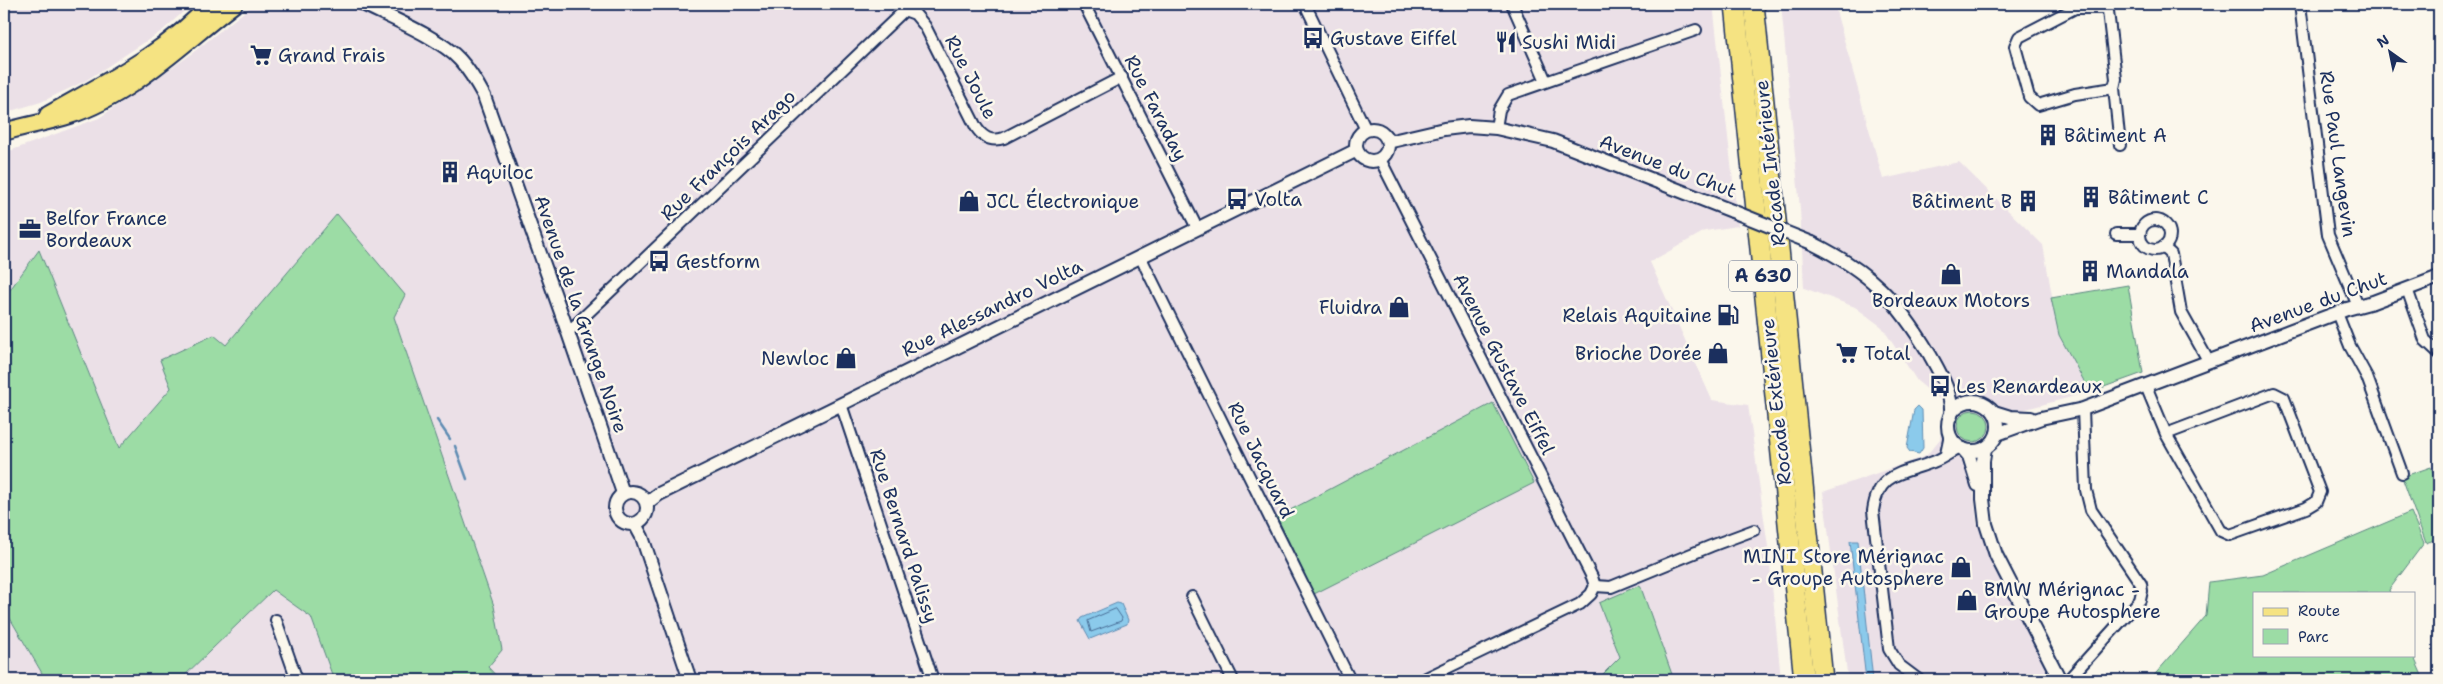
<svg xmlns="http://www.w3.org/2000/svg" width="2443" height="684" viewBox="0 0 2443 684" font-family="'Shantell Sans',sans-serif">
	<style>
		.built { fill: #ebe0e7 }
		.green { fill: #9cdca5; stroke: #5c8682 }
		.water { fill: #8bcaeb; stroke: #5e8cb3 }
		.lines { fill: none; stroke-linecap: round; stroke-linejoin: round }
		.shore { stroke: #486d96; stroke-width: 1 }
		.stream { stroke: #5e8cb3; stroke-width: 2.5 }
		.minor-casing { stroke: #1b2f5e; stroke-width: 14 }
		.tertiary-casing { stroke: #1b2f5e; stroke-width: 16 }
		.primary-casing { stroke: #1b2f5e; stroke-width: 20 }
		.motorway-casing { stroke: #1b2f5e; stroke-width: 22 }
		.minor { stroke: #fbf7ec; stroke-width: 10 }
		.tertiary { stroke: #fbf7ec; stroke-width: 12 }
		.primary { stroke: #f5e382; stroke-width: 16 }
		.motorway { stroke: #f5e382; stroke-width: 19 }
		.tertiary-bridge-casing { stroke: #1b2f5e; stroke-width: 16; stroke-linecap: butt }
		.tertiary-bridge { stroke: #fbf7ec; stroke-width: 12 }
		.labels { text-anchor: middle; dominant-baseline: central; stroke-width: 5; stroke-linejoin: round; paint-order: stroke }
		.shield { fill: #fbf7ec; stroke: #5e6b89; stroke-width: 1 }
		.shield-label { font-size: 18px; font-weight: bold; fill: #1b2f5e }
		.poi-label { font-size: 19px; fill: #1b2f5e; stroke: #fbf7ec; text-anchor: start }
		.street-label { font-size: 19px; fill: #1b2f5e; stroke: #fbf7ec }
	</style>
	<rect width="100%" height="100%" fill="#fbf7ec"/>
	<filter id="ink" filterUnits="userSpaceOnUse"><feTurbulence type="fractalNoise" baseFrequency=".02" numOctaves="2"/><feDisplacementMap in="SourceGraphic" scale="10" xChannelSelector="R" yChannelSelector="G"/><feConvolveMatrix kernelMatrix="1 2 1 2 8 2 1 2 1" color-interpolation-filters="sRGB"/></filter>
	<g filter="url(#ink)">
		<!-- built -->
		<g class="built">
			<path d="M4 4H192L162 31 85 81 41 102 4 113Z"/>
			<path d="M254 4H1713L1738 226 1705 231 1650 262 1712 400 1748 405 1769 554 1781 680H500L487 667 494 606 394 317 337 214 226 345 171 388 119 449 39 251 4 298V153L99 118 186 58Z"/>
			<path d="M1781 4H1834L1883 179 1959 162 2043 245 2059 335 2090 392 1981 421 1968 434 1977 523 1990 558 2051 680H1848L1823 492 1926 456 1940 439 1944 403 1917 381 1882 327 1855 307 1804 288 1800 209Z"/>
			<path d="M273 590 311 617 334 680H180Z"/>
			<path d="M4 608 46 680H4Z"/>
		</g>
		<!-- green -->
		<g class="green">
			<path d="M337 214 405 295 394 317 494 606 502 650 488 667 500 680H334L311 617 273 590 180 680H46L4 608V298L39 250 119 448 171 388 160 360 214 335 226 345Z"/>
			<path d="M2128 285 2143 373 2090 392 2059 335 2051 298Z"/>
			<path d="M1493 403 1534 483 1314 594 1277 517Z"/>
			<circle cx="1973" cy="426" r="16"/>
			<path d="M2431 467 2439 489V538L2426 543 2402 477Z"/>
			<path d="M2411 512 2424 543 2389 590 2390 593H2254V655H2413L2424 680H2150L2206 616 2209 582 2263 575Z"/>
			<path d="M1640 585 1674 680H1597L1620 657 1599 603Z"/>
		</g>
		<!-- water -->
		<g class="water">
			<path d="M1918 406 1922 410 1923 448 1919 454 1910 452 1907 448 1914 410Z"/>
			<path d="M1850 541H1858L1873 680H1866Z"/>
			<path d="M1117 603 1121 604 1128 620 1127 624 1090 639 1080 621 1082 618Z"/>
		</g>
		<g class="lines">
			<!-- shore -->
			<path class="shore" d="M1116 609 1122 618 1121 621 1091 632 1088 621Z"/>
			<!-- stream -->
			<g class="stream">
				<path d="M437 420 450 439"/>
				<path d="M455 446 467 479"/>
			</g>
			<!-- minor casing -->
			<g class="minor-casing">
				<g id="minor">
					<path d="M1084 4 1197 228"/>
					<path d="M1305 4 1366 130"/>
					<path d="M1512 4 1546 81"/>
					<path d="M2074 4 2075 8H2106L2108 11 2116 79 2114 88 2120 145"/>
					<path d="M2300 4 2328 235 2358 306"/>
					<path d="M2075 8 2019 37 2015 46 2029 97 2038 105 2075 94 2114 88"/>
					<path d="M904 10 915 14 925 26 976 127C983 138 991 142 1004 138L1122 77"/>
					<path d="M1496 128 1499 110 1508 95 1696 30"/>
					<path d="M1380 159 1592 577 1595 586"/>
					<circle cx="2155" cy="235" r="15"/>
					<path d="M2116 234H2140"/>
					<path d="M2163 247 2171 254 2181 312 2209 362"/>
					<path d="M1140 256 1350 680"/>
					<path d="M2407 289 2425 340 2439 353"/>
					<path d="M2337 313 2350 346 2367 377 2402 473"/>
					<path d="M568 332 911 4"/>
					<path d="M2146 386 2166 434 2221 531 2230 535 2306 508 2316 502 2320 492 2284 398 2274 393 2166 434"/>
					<path d="M841 404 933 680"/>
					<path d="M1946 454 1950 435"/>
					<path d="M1595 586 1611 587 1711 546 1754 530"/>
					<path d="M1192 597 1233 680"/>
					<path d="M276 620 297 680"/>
					<path d="M1422 680 1580 604 1591 594 1595 586"/>
					<path d="M1919 680 1899 665 1889 649 1873 511C1878 472 1902 474 1933 462 1942 459 1951 452 1960 447"/>
					<path d="M2068 680 2140 600 2142 591 2141 584 2091 510 2086 490 2083 409"/>
				</g>
			</g>
			<!-- tertiary casing -->
			<g class="tertiary-casing">
				<g id="tertiary">
					<path d="M363 4C391 18 440 38 460 60 470 71 477 83 484 96L563 318 623 493"/>
					<circle cx="1372" cy="145" r="16"/>
					<path d="M1388 142 1444 129 1469 126 1496 128 1553 141 1732 211"/>
					<path d="M1812 243C1871 272 1897 300 1930 355 1940 373 1953 394 1951 416"/>
					<circle cx="1973" cy="426" r="25"/>
					<path d="M1994 412 2010 417 2031 418"/>
					<path d="M1997 434 2041 418 2083 409 2347 309 2373 302 2439 277"/>
					<path d="M1985 448 1983 461V499L1986 524 1996 555 2060 680"/>
					<path d="M1963 449 1969 456 1978 485"/>
					<circle cx="631" cy="508" r="16"/>
					<path d="M647 503 659 494 1357 150"/>
					<path d="M635 524 642 537 690 680"/>
				</g>
			</g>
			<!-- primary casing -->
			<g class="primary-casing">
				<g id="primary">
					<path d="M48 115C105 82 165 54 210 4"/>
					<path d="M4 132C26 125 49 122 70 115 132 95 184 42 234 4"/>
				</g>
			</g>
			<!-- motorway casing -->
			<g class="motorway-casing">
				<g id="motorway">
					<path d="M1735 4 1804 680"/>
					<path d="M1754 4 1823 680"/>
				</g>
			</g>
			<!-- minor -->
			<use href="#minor" class="minor"/>
			<!-- tertiary -->
			<use href="#tertiary" class="tertiary"/>
			<!-- primary -->
			<use href="#primary" class="primary"/>
			<!-- motorway -->
			<use href="#motorway" class="motorway"/>
			<!-- tertiary-bridge casing -->
			<g class="tertiary-bridge-casing">
				<path id="tertiary-bridge" d="M1732 211 1812 243"/>
			</g>
			<!-- tertiary-bridge -->
			<use href="#tertiary-bridge" class="tertiary-bridge"/>
		</g>
	</g>
	<!-- icons -->
	<defs>
		<g id="bus-bare" transform="scale(1.725)"><path d="M-5-6H5V4H4V6H2V4H-2V6H-4V4H-5ZM-3.5-4V0h7V-4ZM-3.5 1.2v1.5H-2V1.2ZM2 1.2v1.5H3.5V1.2Z" fill="#1b2f5e" stroke="#fbf7ec" stroke-width="2.5" paint-order="stroke"/></g>
		<g id="restaurant-bare" transform="scale(1.725)"><path d="M-5-6h1v4h1v-4h1v4h1v-4h1v5L-1.5 .5V6h-2V.5L-5-1ZM5-6V6H3V1.5H1.5Q1.5-4 5-6Z" fill="#1b2f5e" stroke="#fbf7ec" stroke-width="2.5" paint-order="stroke"/></g>
		<g id="supermarket-bare" transform="scale(1.725)"><path d="M-6-5.5h2.5l.6 2H6L4.5 2H-2.5L-4.4-4H-6ZM-1.5 3.2a1.3 1.3 0 1 0 .1 0ZM3 3.2a1.3 1.3 0 1 0 .1 0Z" fill="#1b2f5e" stroke="#fbf7ec" stroke-width="2.5" paint-order="stroke"/></g>
		<g id="building-bare" transform="scale(1.725)"><path d="M-4-6H4V6H1V3H-1V6H-4ZM-2.5-4.3h1.7v1.8h-1.7ZM.8-4.3h1.7v1.8H.8ZM-2.5-1h1.7V.8h-1.7ZM.8-1h1.7V.8H.8Z" fill="#1b2f5e" stroke="#fbf7ec" stroke-width="2.5" paint-order="stroke"/></g>
		<g id="shop-bare" transform="scale(1.725)"><path d="M-5-2.5h2.3a2.7 3.5 0 0 1 5.4 0H5L5.5 6h-11ZM-1.5-2.5h3a1.5 2.3 0 0 0-3 0Z" fill="#1b2f5e" stroke="#fbf7ec" stroke-width="2.5" paint-order="stroke"/></g>
		<g id="office-bare" transform="scale(1.725)"><path d="M-6-3h4V-5.5h4V-3h4V5H-6ZM-1-4.5V-3h2v-1.5ZM-6 0V1H6V0Z" fill="#1b2f5e" stroke="#fbf7ec" stroke-width="2.5" paint-order="stroke"/></g>
		<g id="fuel-bare" transform="scale(1.725)"><path d="M-5.5-6h7V0h2V4h1.3V-2.5L3-4.5l.8-.8L6-3V5H2.5V1h-1V6h-7ZM-4.2-4.7v3.2H.2V-4.7Z" fill="#1b2f5e" stroke="#fbf7ec" stroke-width="2.5" paint-order="stroke"/></g>
	</defs>
	<g fill-rule="evenodd">
		<use href="#bus-bare" x="1313" y="38"/>
		<use href="#restaurant-bare" x="1506" y="42"/>
		<use href="#supermarket-bare" x="261" y="55"/>
		<use href="#building-bare" x="2048" y="135"/>
		<use href="#building-bare" x="450" y="172"/>
		<use href="#building-bare" x="2091" y="197"/>
		<use href="#bus-bare" x="1237" y="199"/>
		<use href="#shop-bare" x="969" y="201"/>
		<use href="#building-bare" x="2028" y="201"/>
		<use href="#office-bare" x="30" y="229"/>
		<use href="#bus-bare" x="659" y="261"/>
		<use href="#building-bare" x="2090" y="271"/>
		<use href="#shop-bare" x="1951" y="274"/>
		<use href="#shop-bare" x="1399" y="307"/>
		<use href="#fuel-bare" x="1728" y="315"/>
		<use href="#shop-bare" x="1718" y="353"/>
		<use href="#supermarket-bare" x="1847" y="353"/>
		<use href="#shop-bare" x="846" y="358"/>
		<use href="#bus-bare" x="1940" y="386"/>
		<use href="#shop-bare" x="1961" y="567"/>
		<use href="#shop-bare" x="1967" y="600"/>
	</g>
	<g class="labels">
		<!-- shield labels -->
		<rect class="shield" x="1729" y="260.5" width="68" height="31" rx="4"/>
		<g class="shield-label">
			<text x="1763" y="276">A 630</text>
		</g>
		<!-- poi labels -->
		<g class="poi-label">
			<text x="1330" y="38">Gustave Eiffel</text>
			<text x="1522" y="42">Sushi Midi</text>
			<text x="278" y="55">Grand Frais</text>
			<text x="2064" y="135">Bâtiment A</text>
			<text x="466" y="172">Aquiloc</text>
			<text x="2108" y="197">Bâtiment C</text>
			<text x="1254" y="199">Volta</text>
			<text x="986" y="201">JCL Électronique</text>
			<text x="2012" y="201" text-anchor="end">Bâtiment B</text>
			<text x="46" y="218">Belfor France<tspan x="46" dy="22">Bordeaux</tspan></text>
			<text x="676" y="261">Gestform</text>
			<text x="2106" y="271">Mandala</text>
			<text x="1951" y="300" text-anchor="middle">Bordeaux Motors</text>
			<text x="1382" y="307" text-anchor="end">Fluidra</text>
			<text x="1712" y="315" text-anchor="end">Relais Aquitaine</text>
			<text x="1702" y="353" text-anchor="end">Brioche Dorée</text>
			<text x="1864" y="353">Total</text>
			<text x="829" y="358" text-anchor="end">Newloc</text>
			<text x="1956" y="386">Les Renardeaux</text>
			<text x="1944" y="556" text-anchor="end">MINI Store Mérignac<tspan x="1944" dy="22">- Groupe Autosphere</tspan></text>
			<text x="1984" y="589">BMW Mérignac -<tspan x="1984" dy="22">Groupe Autosphere</tspan></text>
		</g>
		<!-- street labels -->
		<g class="street-label">
			<text transform="translate(971 77) rotate(63)">Rue Joule</text>
			<text transform="translate(1156 108) rotate(63)">Rue Faraday</text>
			<text transform="translate(2338 154) rotate(82)">Rue Paul Langevin</text>
			<text transform="translate(728 155) rotate(-44)">Rue François Arago</text>
			<text transform="translate(1770 163) rotate(-96)">Rocade Intérieure</text>
			<text transform="translate(1668 166) rotate(21)">Avenue du Chut</text>
			<text transform="translate(2318 302) rotate(-20)">Avenue du Chut</text>
			<text transform="translate(992 308) rotate(-26)">Rue Alessandro Volta</text>
			<text transform="translate(581 314) rotate(71)">Avenue de la Grange Noire</text>
			<text transform="translate(1504 364) rotate(63)">Avenue Gustave Eiffel</text>
			<text transform="translate(1776 402) rotate(-96)">Rocade Extérieure</text>
			<text transform="translate(1261 460) rotate(64)">Rue Jacquard</text>
			<text transform="translate(904 536) rotate(72)">Rue Bernard Palissy</text>
		</g>
	</g>
	<!-- margin -->
	<rect width="2443" height="684" fill="none" stroke="#fbf7ec" stroke-width="20"/>
	<rect x="10" y="10" width="2423" height="664" fill="none" stroke="#1b2f5e" stroke-width="2" filter="url(#ink)"/>
	<!-- legend -->
	<rect x="2253" y="592" width="162" height="65" fill="#fbf7ec" stroke="#a1a7b3"/>
	<rect x="2263" y="608" width="25" height="8" fill="#f5e382" stroke="#a1a7b3"/>
	<text x="2298" y="616" font-size="15" fill="#1b2f5e">Route</text>
	<rect x="2263" y="629" width="25" height="15" fill="#9cdca5" stroke="#a1a7b3"/>
	<text x="2298" y="642" font-size="15" fill="#1b2f5e">Parc</text>
	<!-- north arrow -->
	<g transform="translate(2390 52) rotate(327)" stroke="#fbf7ec" stroke-width="4" paint-order="stroke">
	<path d="M0-4L9 19L0 12L-9 19Z" fill="#1b2f5e"/>
	<text y="-8" font-size="14" font-weight="bold" text-anchor="middle" fill="#1b2f5e">N</text>
	</g>
</svg>
